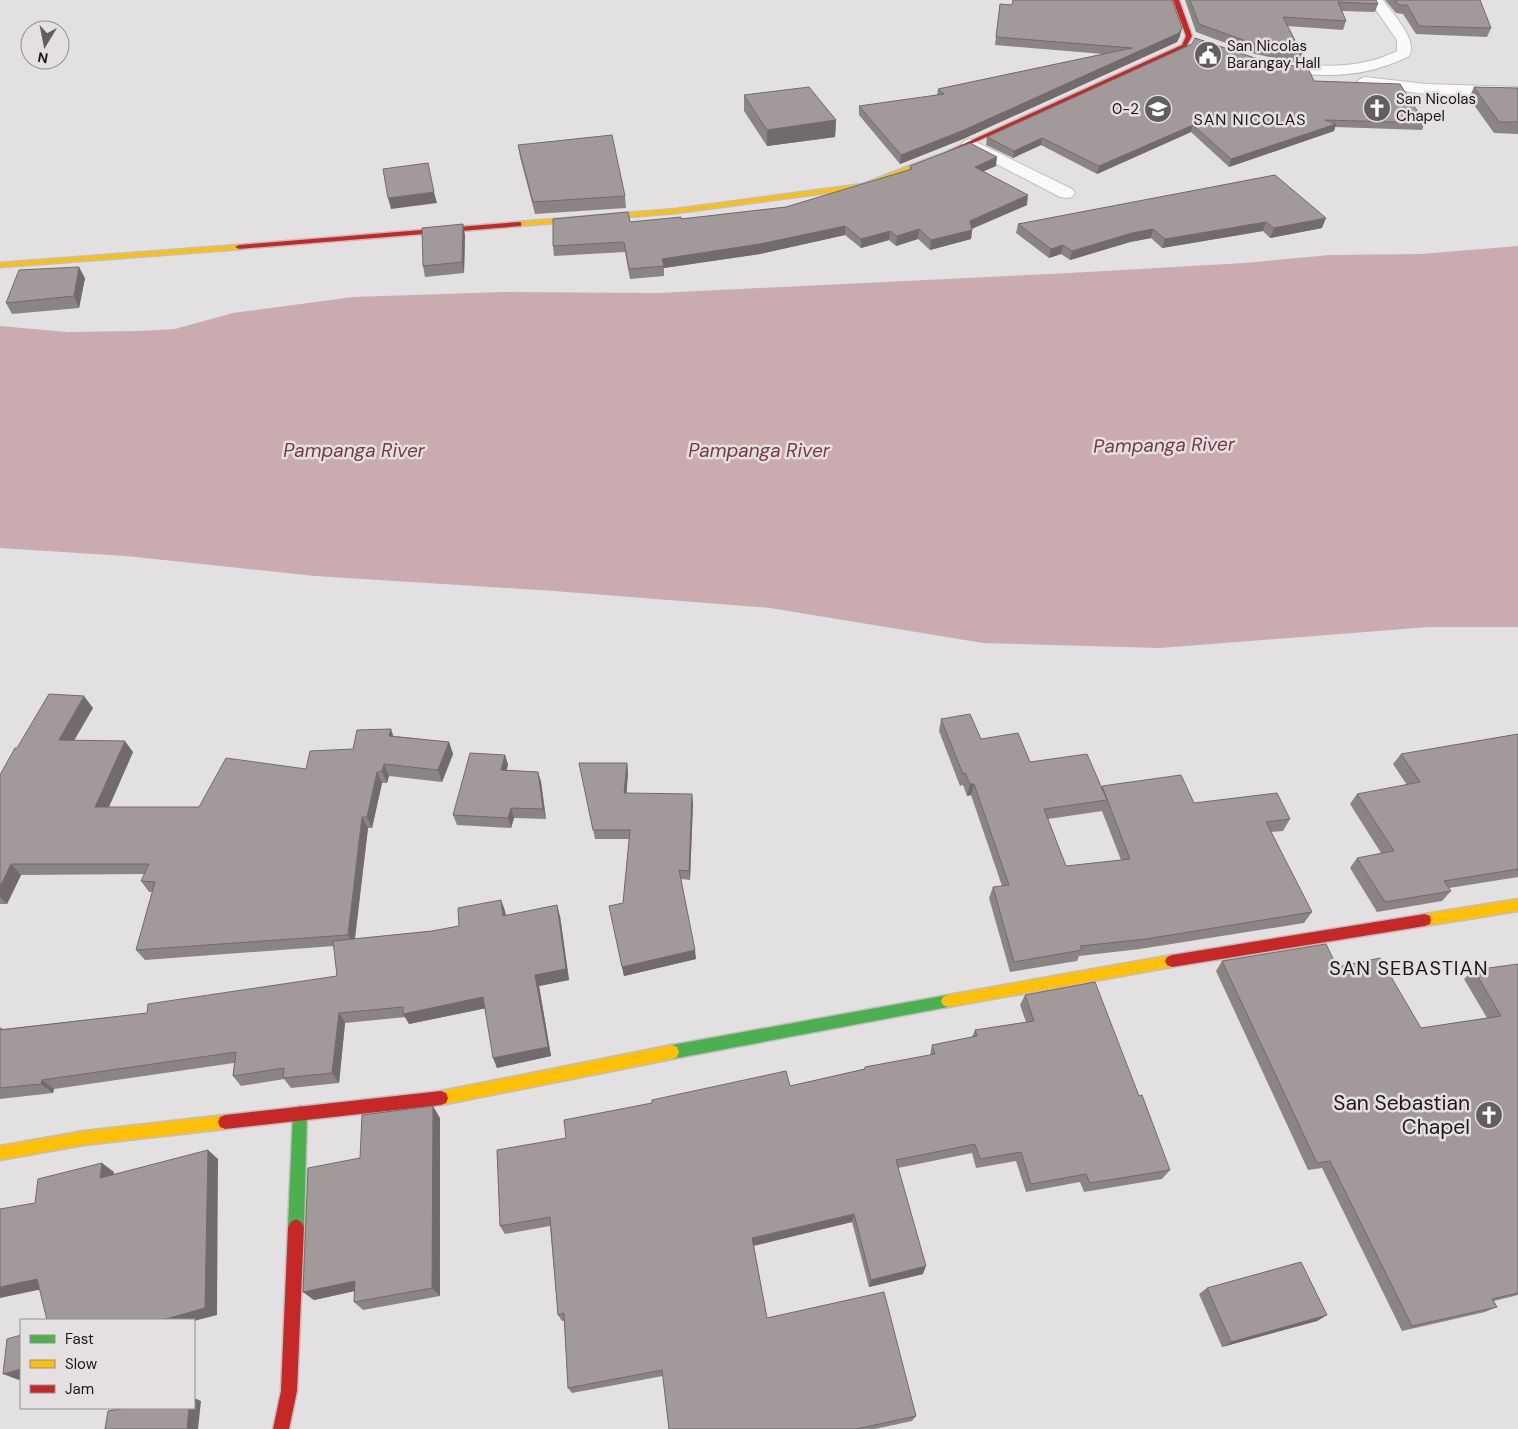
<svg xmlns="http://www.w3.org/2000/svg" width="1518" height="1429" viewBox="0 0 1518 1429" font-family="'DM Sans',sans-serif">
	<style>
		.water { fill: #caacb0 }
		.lines { fill: none; stroke-linecap: round; stroke-linejoin: round }
		.street-casing { stroke: #c0bebe; stroke-width: 2 }
		.fast-casing { stroke: #c0bebe; stroke-width: 3 }
		.slow-casing { stroke: #c0bebe; stroke-width: 3 }
		.jam-casing { stroke: #c0bebe; stroke-width: 3 }
		.street { fill: #fbfafa; fill-rule: evenodd }
		.fast { fill: #4caf50; fill-rule: evenodd }
		.slow { fill: #ffc107; fill-rule: evenodd }
		.jam { fill: #c62828; fill-rule: evenodd }
		.wall { fill: #8b8485; fill-rule: evenodd }
		.shaded-wall { fill: #716b6c }
		.building { fill: #a2999b; stroke: #716b6c }
		.labels { text-anchor: middle; dominant-baseline: central; stroke-width: 5; stroke-linejoin: round; paint-order: stroke }
		.far-poi-label { font-size: 15px; fill: #1a1818; stroke: #e4dfe0; text-anchor: start }
		.far-quarter-label { font-size: 16px; letter-spacing: 1px; fill: #1a1818; stroke: #e4dfe0 }
		.water-label { font-size: 19px; font-style: italic; fill: #743a45; stroke: #e4dfe0 }
		.quarter-label { font-size: 20px; letter-spacing: 1px; fill: #1a1818; stroke: #e4dfe0 }
		.near-poi-label { font-size: 21px; fill: #1a1818; stroke: #e4dfe0; text-anchor: end }
	</style>
	<rect width="100%" height="100%" fill="#e3e0e1"/>
	<!-- water -->
	<path class="water" d="M1518 246V627H1429L1160 648 983 643 770 608 554 591 315 576 126 556 0 548V326L67 332 139 331 175 329 233 313 353 297 504 292 658 293 1070 273 1244 263 1330 255 1421 254Z"/>
	<g class="lines">
		<!-- street casing -->
		<g class="street-casing">
			<g id="street">
				<path d="M1369 0H1383C1392 13 1419 41 1409 56 1365 79 1314 79 1266 67L1264 64 1266 61 1271 60C1314 67 1357 71 1397 51V40Z"/>
				<path d="M1365 77 1426 84 1518 87V97L1426 94 1360 85 1357 82 1360 79Z"/>
				<path d="M970 139 1072 189 1075 193 1072 197 1066 198 1060 197 964 147 962 144 964 141Z"/>
			</g>
		</g>
		<!-- fast casing -->
		<g class="fast-casing">
			<g id="fast">
				<path d="M948 995 953 997 955 1001 953 1005 948 1007 672 1059 667 1057 665 1052 667 1047 672 1045Z"/>
				<path d="M300 1106 305 1108 307 1113 304 1227 301 1232 296 1235 291 1232 288 1227 293 1113 295 1108Z"/>
			</g>
		</g>
		<!-- slow casing -->
		<g class="slow-casing">
			<g id="slow">
				<path d="M938 155 943 156 864 188 676 213 518 226 514 224 518 222 676 209 863 184Z"/>
				<path d="M239 245 243 247 242 249 0 267V263Z"/>
				<path d="M1518 899V911L1425 926 1420 924 1419 920 1420 916 1425 914Z"/>
				<path d="M1172 955 1177 957 1179 961 1177 965 1172 967 948 1007 943 1005 941 1001 943 997 948 995Z"/>
				<path d="M672 1045 677 1047 679 1052 677 1057 672 1059 441 1105 436 1103 434 1098 436 1093 441 1091Z"/>
				<path d="M225 1115 230 1117 232 1122 230 1127 225 1129 84 1145 0 1160V1146L84 1131Z"/>
			</g>
		</g>
		<!-- jam casing -->
		<g class="jam-casing">
			<g id="jam">
				<path d="M1173 0H1179L1192 36 1186 47 942 157 937 156 1182 45 1186 36Z"/>
				<path d="M518 222H521V226L239 249 235 247 239 245Z"/>
				<path d="M1425 914 1430 916 1431 920 1430 924 1425 926 1172 967 1167 965 1165 961 1167 957 1172 955Z"/>
				<path d="M441 1091 446 1093 448 1098 446 1103 441 1105 225 1129 220 1127 218 1122 220 1117 225 1115Z"/>
				<path d="M296 1219 301 1222 304 1227 297 1391 289 1429H273L281 1391 288 1227 291 1222Z"/>
			</g>
		</g>
		<!-- street -->
		<use href="#street" class="street"/>
		<!-- fast -->
		<use href="#fast" class="fast"/>
		<!-- slow -->
		<use href="#slow" class="slow"/>
		<!-- jam -->
		<use href="#jam" class="jam"/>
	</g>
	<!-- wall -->
	<g class="wall">
		<path d="M1185 0H1376L1378 4 1375 12 1342 11 1346 21 1343 30 1287 26 1302 54 1299 63 1255 54 1196 32Z"/>
		<path d="M1385 0H1480L1491 28 1487 37 1416 34 1403 14 1396 13Z"/>
		<path d="M1000 4 1180 36 1177 42 963 139 900 164 859 115V106L937 95 938 89 1103 54 995 45Z"/>
		<path d="M1261 60 1314 81 1425 123 1422 130 1335 127 1334 131 1229 167 1191 132 1097 174 1041 145 1013 158 986 145 987 137Z"/>
		<path d="M1474 87 1518 88V134L1494 133 1469 98Z"/>
		<path d="M744 95 836 120 835 137 767 146 744 111Z"/>
		<path d="M518 145 625 196 626 208 535 214 520 157Z"/>
		<path d="M910 166H996L983 171 1027 205 972 229 971 239 930 250 918 239 896 246 889 240 861 248 845 235 760 254 664 268V276L630 279 625 252 554 256 553 246 630 222 681 219 786 207 910 170Z"/>
		<path d="M1275 175 1322 228 1270 238 1263 231 1162 248 1151 238 1130 242 1070 260 1061 254 1049 258 1016 233 1018 224Z"/>
		<path d="M465 235 464 273 425 277 423 266Z"/>
		<path d="M85 278 79 308 12 314 6 303Z"/>
		<path d="M93 708 74 740 133 752 109 807H199L306 769 353 749 394 736 449 742 453 754 442 782 389 776 387 783H382L372 828H368L355 939 432 931 459 926 501 900 505 911 506 915 560 916 569 980 539 986 551 1056 497 1068 485 1008 409 1024 406 1017 345 1023 339 1083 291 1088 284 1079 241 1086 233 1076 234 1063 54 1089 53 1093 0 1099V1027L3 1029 147 1013 337 976 334 946 145 960 136 950 153 892H149L141 881 144 874 21 875 7 904H0V775L17 748Z"/>
		<path d="M941 719 981 739 1030 762 1101 787 1102 786 1194 803 1290 819 1283 831 1271 832 1312 912 1304 923 1140 949 1079 956 1077 961 1010 972 989 898 993 887 1002 886 971 795 967 796 963 785 960 786 939 731ZM1102 811 1121 860 1066 866 1048 819Z"/>
		<path d="M1518 734V877L1449 888 1451 891 1442 901 1377 912 1350 868 1357 858 1381 853 1350 804 1357 794 1407 785 1393 764 1401 754Z"/>
		<path d="M505 755 508 765 506 770 538 772 541 782 546 819 514 818 511 828 457 825 453 815Z"/>
		<path d="M579 763H627L628 773 626 793 693 803 690 880 681 879 696 959 624 976 609 906 623 903 629 839H595Z"/>
		<path d="M1222 961 1337 967 1421 1028 1487 1018 1464 979 1474 970 1518 964V1295L1494 1301 1497 1307 1485 1312 1402 1331 1322 1168 1308 1170 1216 971Z"/>
		<path d="M1025 995 1139 1096 1170 1170 1162 1179 1084 1192 1080 1182 1026 1192 1016 1161 976 1168 972 1153 898 1168 923 1274 869 1287 852 1222 754 1246 767 1318 916 1416 912 1421 875 1429H669L663 1376 572 1393 568 1388 564 1321H562L558 1315 550 1226 505 1234 500 1226 566 1138 864 1069 865 1067 930 1055 932 1045 972 1037 975 1030 1026 1022 1020 1005Z"/>
		<path d="M440 1118V1296L363 1310 354 1302V1291L314 1300 303 1292 360 1158Z"/>
		<path d="M1207 1288 1327 1315 1317 1321 1222 1347 1199 1294Z"/>
	</g>
	<!-- shaded-wall -->
	<g class="shaded-wall">
		<path d="M1182 28 1180 36 1177 42 963 139 900 164 901 155Z"/>
		<path d="M836 120 835 137 767 146V130Z"/>
		<path d="M1336 124 1334 131 1229 167 1231 159Z"/>
		<path d="M1193 125 1191 132 1097 174 1099 166Z"/>
		<path d="M1042 138 1041 145 1013 158 1014 151Z"/>
		<path d="M997 157 996 166 973 176 975 167Z"/>
		<path d="M434 192 437 203 391 209 388 198Z"/>
		<path d="M1028 195 1027 205 968 230 970 221Z"/>
		<path d="M1326 218 1322 228 1270 238 1274 228Z"/>
		<path d="M1266 222 1263 231 1162 248 1165 239Z"/>
		<path d="M463 224 465 235 464 273 462 262Z"/>
		<path d="M845 226V235L760 254 664 268 662 259Z"/>
		<path d="M919 229 918 239 896 246 897 236Z"/>
		<path d="M1153 229 1151 238 1130 242 1070 260 1072 251 1132 233Z"/>
		<path d="M972 230 971 239 930 250 931 240Z"/>
		<path d="M890 231 889 240 861 248V239Z"/>
		<path d="M1063 245 1061 254 1049 258 1051 249Z"/>
		<path d="M79 267 85 278 79 308 74 296Z"/>
		<path d="M84 696 93 708 68 751 59 740Z"/>
		<path d="M391 729 395 741 389 736Z"/>
		<path d="M125 741 133 752 104 818 95 807Z"/>
		<path d="M449 742 453 754 442 782 438 770Z"/>
		<path d="M505 755 508 765 504 780 501 770Z"/>
		<path d="M627 763 628 773 626 803 624 793Z"/>
		<path d="M384 764 389 776 387 783 382 771Z"/>
		<path d="M377 772 382 783 372 828 367 817Z"/>
		<path d="M538 772 541 782 546 819 543 809Z"/>
		<path d="M970 784H974L971 795 967 796Z"/>
		<path d="M692 794 693 803 690 880 689 871Z"/>
		<path d="M511 808 514 818 511 828 508 818Z"/>
		<path d="M362 817 368 828 354 945 348 935Z"/>
		<path d="M11 864 21 875 7 904 0 897V887Z"/>
		<path d="M501 900 505 911 507 927 503 916Z"/>
		<path d="M557 905 560 916 569 980 539 986 551 1056 497 1068 493 1058Z"/>
		<path d="M695 950 696 959 624 976 622 967Z"/>
		<path d="M483 997 487 1008 409 1024 403 1014Z"/>
		<path d="M339 1013 345 1023 339 1083 332 1073Z"/>
		<path d="M42 1080 54 1089 53 1093 41 1084Z"/>
		<path d="M433 1106 440 1118V1296L432 1288Z"/>
		<path d="M208 1150 218 1159 217 1315 194 1321V1320H162Z"/>
		<path d="M102 1163 114 1172 113 1187 100 1178Z"/>
		<path d="M854 1214 852 1222 752 1246V1238Z"/>
		<path d="M926 1266 923 1274 869 1287 871 1280Z"/>
		<path d="M37 1279 52 1287 0 1298V1287Z"/>
		<path d="M355 1281 364 1289 314 1300 303 1292Z"/>
		<path d="M1327 1315 1317 1321 1222 1347 1231 1342Z"/>
		<path d="M21 1369V1379L19 1380 3 1374Z"/>
		<path d="M194 1398 201 1401 198 1429H187L189 1408H194Z"/>
	</g>
	<!-- building -->
	<g class="building">
		<path d="M1013 0H1172L1182 28 1179 33 964 130 901 155 859 106 944 94 938 89 1132 48 996 37 1000 4 1012 5Z"/>
		<path d="M1190 0H1376L1378 4 1338 2 1346 21 1283 17 1302 54 1257 45 1199 24Z"/>
		<path d="M1395 0H1480L1491 28 1419 26 1407 5H1399Z"/>
		<path d="M1195 38 1261 60 1308 68 1314 81 1400 84 1425 123 1325 120 1336 124 1231 159 1193 125 1099 166 1042 138 1014 151 987 137 1192 44Z"/>
		<path d="M809 87 836 120 767 130 744 95Z"/>
		<path d="M1474 87 1518 88V122H1499Z"/>
		<path d="M612 135 625 196 533 202 518 145Z"/>
		<path d="M970 143 997 157 975 167 1028 195 970 221 972 230 931 240 919 229 897 236 890 231 861 239 845 226 760 244 662 259 664 266 629 269 624 242 553 246V219L628 212 630 222 681 217V219L786 207 912 169 910 166Z"/>
		<path d="M428 163 434 192 388 198 383 169Z"/>
		<path d="M1275 175 1326 218 1274 228 1266 222 1165 239 1153 229 1132 233 1072 251 1063 245 1051 249 1018 224Z"/>
		<path d="M463 224 462 262 423 266 422 228Z"/>
		<path d="M79 267 74 296 6 303 19 270Z"/>
		<path d="M49 694 84 696 59 740 125 741 95 807H199L226 758 306 769 310 751 353 749 357 730 391 729 389 736 449 742 438 770 384 764 382 771 377 772 367 817H362L348 935 136 950 155 882 141 881 149 864H11L0 887V775L15 748H17Z"/>
		<path d="M970 714 981 739 1018 733 1030 762 1087 754 1107 800 1044 809 1066 866 1130 859 1102 786 1181 775 1194 803 1277 793 1290 819 1266 822 1312 912 1146 939 1080 946 1082 950 1014 962 993 887 1009 885 974 784H970L965 773 963 774 941 719Z"/>
		<path d="M1518 734V869L1444 881 1451 891 1385 902 1357 858 1394 851 1357 794 1420 782 1401 754Z"/>
		<path d="M470 753 505 755 501 770 538 772 543 809 511 808 508 818 453 815Z"/>
		<path d="M579 763H627L624 793 692 794 689 871 679 870 695 950 622 967 609 906 623 903 630 830H593Z"/>
		<path d="M501 900 503 916 557 905 566 969 535 975 548 1047 493 1058 483 997 403 1014V1007L339 1013 332 1073 283 1078 284 1068 233 1076 236 1052 42 1080 41 1084 0 1088V1030L147 1013 148 1004 337 976 333 941 432 931 459 926 458 908Z"/>
		<path d="M1326 944 1337 967 1380 958 1421 1028 1501 1016 1474 970 1518 964V1293L1492 1299 1497 1307 1412 1326 1330 1161 1317 1163 1222 961Z"/>
		<path d="M1095 982 1139 1096 1142 1095 1170 1170 1090 1183 1086 1174 1031 1184 1021 1152 980 1159 975 1144 896 1160 926 1266 871 1280 854 1214 752 1238 767 1318 884 1292 916 1416 856 1429H669L662 1370 568 1388 564 1313 558 1315 550 1217 500 1226 497 1150 566 1138 564 1120 652 1103V1100L786 1071 790 1086 865 1069V1067L935 1054 932 1045 977 1036 975 1030 1034 1021 1025 995Z"/>
		<path d="M433 1106 432 1288 354 1302 355 1281 303 1292 308 1168 360 1158 362 1115Z"/>
		<path d="M208 1150 205 1308 162 1320H47L37 1279 0 1287V1209L35 1203 38 1179 102 1163 100 1178Z"/>
		<path d="M1301 1262 1327 1315 1231 1342 1207 1288Z"/>
		<path d="M21 1335V1369L3 1374 7 1339Z"/>
		<path d="M127 1408H189L187 1429H105L108 1411Z"/>
	</g>
	<!-- icons -->
	<defs>
		<g id="civic-disc" transform="scale(1.4375)"><circle r="9.5" fill="#605e5e" stroke="#e4dfe0"/><path d="M-.6-6.5H3V-4.5H.6V-3L4-1V1h2V6H-6V1h2V-1L-.6-3ZM-1.2 2.5V6h2.4V2.5Z" fill="#fff"/></g>
		<g id="church-disc" transform="scale(1.4375)"><circle r="9.5" fill="#605e5e" stroke="#e4dfe0"/><path d="M-1.2-6h2.4v3.5h3.3v2.4h-3.3V6h-2.4V-.1h-3.3v-2.4h3.3Z" fill="#fff"/></g>
		<g id="school-disc" transform="scale(1.4375)"><circle r="9.5" fill="#605e5e" stroke="#e4dfe0"/><path d="M0-5L7-2L0 1L-7-2ZM-4 1L0 2.5L4 1V4Q0 6-4 4Z" fill="#fff"/></g>
	</defs>
	<g fill-rule="evenodd">
		<use href="#civic-disc" x="1208" y="55"/>
		<use href="#church-disc" x="1377" y="108"/>
		<use href="#school-disc" x="1158" y="109"/>
		<use href="#church-disc" x="1489" y="1115"/>
	</g>
	<g class="labels">
		<!-- far-poi labels -->
		<g class="far-poi-label">
			<text x="1227" y="46">San Nicolas<tspan x="1227" dy="17">Barangay Hall</tspan></text>
			<text x="1396" y="99">San Nicolas<tspan x="1396" dy="17">Chapel</tspan></text>
			<text x="1139" y="109" text-anchor="end">0-2</text>
		</g>
		<!-- far-quarter labels -->
		<g class="far-quarter-label">
			<text x="1250" y="119">SAN NICOLAS</text>
		</g>
		<!-- water labels -->
		<g class="water-label">
			<text transform="translate(1164 445) rotate(-1)">Pampanga River</text>
			<text x="354" y="450">Pampanga River</text>
			<text x="759" y="450">Pampanga River</text>
		</g>
		<!-- quarter labels -->
		<g class="quarter-label">
			<text x="1409" y="968">SAN SEBASTIAN</text>
		</g>
		<!-- near-poi labels -->
		<g class="near-poi-label">
			<text x="1470" y="1103">San Sebastian<tspan x="1470" dy="24">Chapel</tspan></text>
		</g>
	</g>
	<!-- legend -->
	<rect x="20" y="1319" width="175" height="90" fill="#e4dfe0" stroke="#938f90"/>
	<rect x="30" y="1335" width="25" height="8" fill="#4caf50" stroke="#938f90"/>
	<text x="65" y="1344" font-size="15" fill="#1a1818">Fast</text>
	<rect x="30" y="1360" width="25" height="8" fill="#ffc107" stroke="#938f90"/>
	<text x="65" y="1369" font-size="15" fill="#1a1818">Slow</text>
	<rect x="30" y="1385" width="25" height="8" fill="#c62828" stroke="#938f90"/>
	<text x="65" y="1394" font-size="15" fill="#1a1818">Jam</text>
	<!-- north arrow -->
	<g transform="translate(45 45) rotate(190)"><circle r="24" fill="#e4dfe0" stroke="#938f90"/>
	<path d="M0-4L9 19L0 12L-9 19Z" fill="#605e5e"/>
	<text y="-8" font-size="14" font-weight="bold" text-anchor="middle" fill="#1a1818">N</text>
	</g>
</svg>
